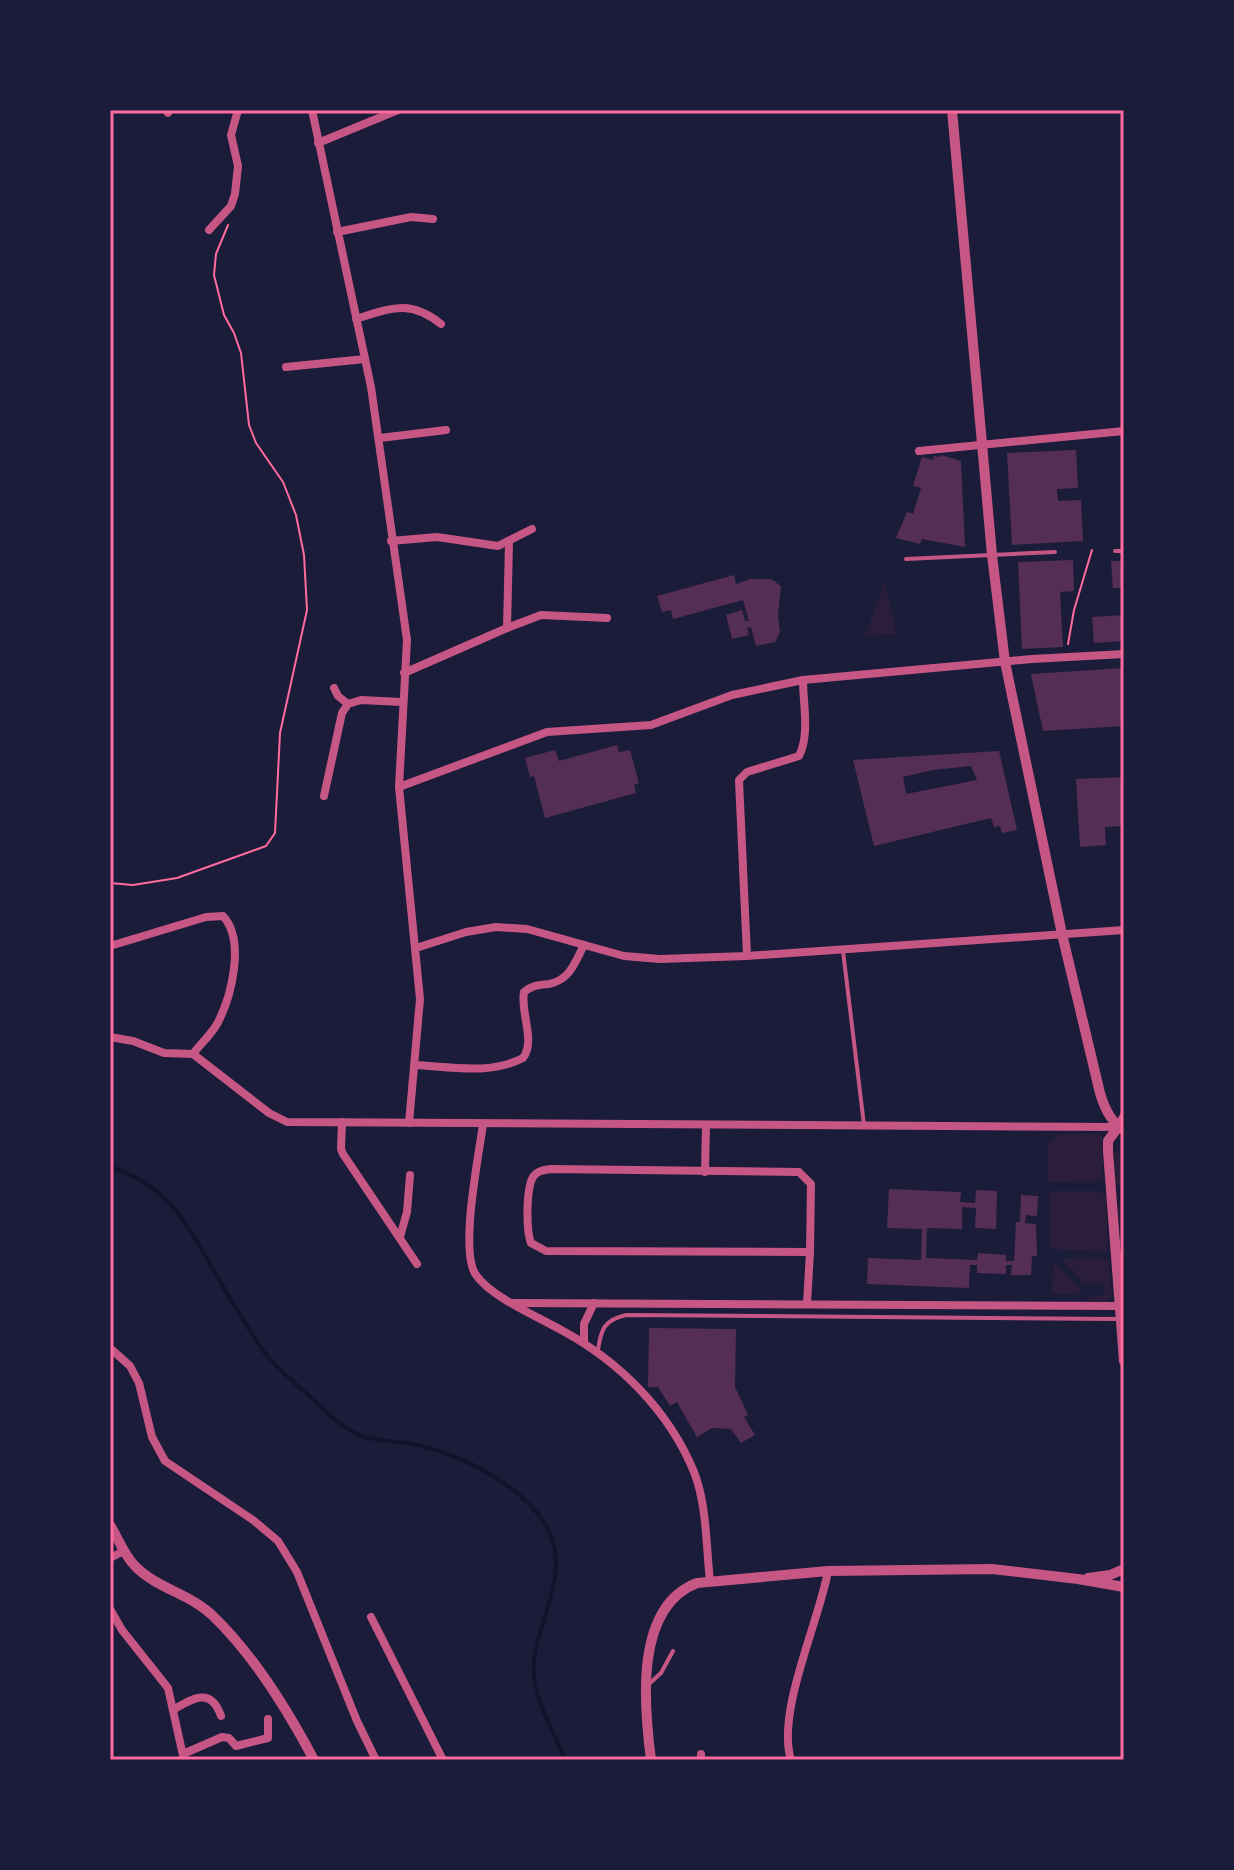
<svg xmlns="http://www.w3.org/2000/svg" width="1234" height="1870" viewBox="0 0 1234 1870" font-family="Helvetica,sans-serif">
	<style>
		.green { fill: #2a1e3b }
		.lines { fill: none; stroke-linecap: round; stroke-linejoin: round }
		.stream { stroke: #12122b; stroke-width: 4 }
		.building { fill: #542f53; fill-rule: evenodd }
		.path { stroke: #ff6b9d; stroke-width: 2 }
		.service { stroke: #c65784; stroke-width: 4 }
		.minor { stroke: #c65784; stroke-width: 8 }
		.tertiary { stroke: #c65784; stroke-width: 10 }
		.neatline { fill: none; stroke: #ff6b9d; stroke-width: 3 }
	</style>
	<rect width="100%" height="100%" fill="#1b1b3a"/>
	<!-- green -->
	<g class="green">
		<path d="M885 580 896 634 865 636Z"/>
		<path d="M1097 1133 1102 1135 1103 1181 1048 1182 1047 1143 1055 1142V1134Z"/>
		<path d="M1122 1151 1124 1184 1121 1187 1116 1184 1114 1152Z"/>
		<path d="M1049 1191H1099L1106 1196 1108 1248 1105 1252 1051 1249Z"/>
		<path d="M1122 1199 1124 1200V1295L1118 1204Z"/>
		<path d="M1062 1259H1109L1112 1295 1107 1301H1087L1091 1296 1104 1295 1103 1284 1084 1283Z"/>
		<path d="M1053 1260 1080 1289 1079 1295 1052 1293Z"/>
	</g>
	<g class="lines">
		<!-- stream -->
		<path class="stream" d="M110 1167C165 1184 183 1217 210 1264 227 1294 245 1324 264 1352 276 1368 293 1381 307 1394 324 1410 338 1425 359 1435 375 1442 396 1441 412 1444 460 1453 530 1488 550 1534 571 1582 530 1628 534 1676 535 1700 556 1736 565 1760"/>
	</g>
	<!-- building -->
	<g class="building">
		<path d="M1076 450 1078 488 1057 489 1058 501 1081 500 1083 541 1012 545 1007 453Z"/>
		<path d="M941 455 961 461 965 547 922 539 920 544 896 538 907 512 913 514 921 488 913 486 922 457 933 460 934 456 940 457Z"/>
		<path d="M1073 560 1074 591 1060 592 1063 647 1022 649 1018 562Z"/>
		<path d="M1111 561H1124V588H1113Z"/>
		<path d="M734 575 736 584 750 579H771L781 586 778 616 780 632 775 642 756 646 751 627 747 628 749 635 732 639 726 615 742 610 745 621H749L743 600 673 619 671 610 662 612 657 596Z"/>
		<path d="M1124 615V641L1094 643 1092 617Z"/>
		<path d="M1124 668V726L1043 731 1031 674Z"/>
		<path d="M617 745 619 752 630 750 639 783 634 785 636 793 545 818 534 776 530 777 525 758 555 750 559 761Z"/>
		<path d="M999 751 1017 830 1002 833 1000 826 994 827 991 818 874 846 853 760ZM971 766 977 780 906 794 903 777 933 770Z"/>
		<path d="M1124 777V826L1105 827 1106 845 1080 847 1076 779Z"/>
		<path d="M889 1189 961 1192 960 1202 975 1203 976 1190 997 1191 996 1229 975 1228 976 1208 962 1207V1229L927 1228 926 1258 977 1260 978 1253 1006 1255V1261H1014L1016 1222H1020L1021 1195 1038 1196 1037 1216 1026 1215 1025 1223 1036 1224 1037 1256H1032L1031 1275H1011L1012 1265H1006V1274L977 1273V1265H970L969 1288 867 1284 868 1258 921 1260 922 1229 887 1228Z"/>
		<path d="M649 1328 736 1329 735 1387 748 1415 744 1417 755 1435 741 1443 731 1429 712 1428 697 1437 677 1402 670 1406 658 1387H648Z"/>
	</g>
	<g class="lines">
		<!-- path -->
		<g class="path">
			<path d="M1068 644 1074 610 1092 550"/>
			<path d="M110 883 133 885 177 878 266 846 275 833 280 733 307 610 304 555 296 515 283 482 256 443 249 425 241 353 234 333 224 315 214 275 216 254 228 225"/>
		</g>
		<!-- service -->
		<g class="service">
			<path d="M1115 551H1124"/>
			<path d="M906 559 1055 552"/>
			<path d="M843 951 864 1125"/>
			<path d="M598 1350C601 1329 604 1320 626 1315L1118 1319"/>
			<path d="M649 1684 661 1673 673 1651"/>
		</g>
		<!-- minor -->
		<g class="minor">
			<path d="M312 110 371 387 407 640 399 787 420 999 409 1123"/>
			<path d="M168 113 169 110"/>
			<path d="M318 143 398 110"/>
			<path d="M209 230 231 206 235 194 238 166 231 135 238 110"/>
			<path d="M337 232 411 217 433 219"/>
			<path d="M356 319C391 308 410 299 441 324"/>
			<path d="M286 367 365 359"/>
			<path d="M380 438 446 430"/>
			<path d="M919 451 1124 431"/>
			<path d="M391 541 437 537 498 546 532 529"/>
			<path d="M507 628 541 615 607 618"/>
			<path d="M404 673 507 628 509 542"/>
			<path d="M334 688 338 696 348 704"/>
			<path d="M399 787 547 732 651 725 732 695 803 680 1032 659 1124 654"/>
			<path d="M324 796 342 713 348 704 361 700 402 702"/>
			<path d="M110 946 206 917 223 916C246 941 231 998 217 1024 211 1035 200 1044 193 1054"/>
			<path d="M416 948 466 932 496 927 527 929 624 956 660 959 747 956 1124 930"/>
			<path d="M747 956 739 780 747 772 799 756C810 735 803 703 803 680"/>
			<path d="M110 1037 133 1041 164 1053 193 1054 269 1113 287 1122 1120 1127"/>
			<path d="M415 1065C451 1067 490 1075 523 1058 536 1041 520 1012 524 992 532 985 539 985 549 984 570 980 575 962 584 945"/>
			<path d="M342 1122 341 1149 343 1154 417 1264"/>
			<path d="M483 1124C479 1155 459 1252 476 1275 492 1298 539 1317 563 1331 620 1362 669 1411 694 1472 707 1505 706 1546 710 1581"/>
			<path d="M1118 1127 1124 1115"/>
			<path d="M705 1172 706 1125"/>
			<path d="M400 1237 407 1212 410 1175"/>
			<path d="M514 1303 1120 1306"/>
			<path d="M807 1304 810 1252 546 1251 531 1243C526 1230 526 1189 533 1177 537 1171 543 1170 551 1169L799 1172 811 1184 810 1252"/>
			<path d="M584 1342V1324L594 1303"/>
			<path d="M110 1348 130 1366 139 1383 152 1437 165 1461 253 1520 278 1541 297 1572 357 1721 376 1760"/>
			<path d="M110 1558 124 1551"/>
			<path d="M110 1609 122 1630 168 1688 184 1760"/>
			<path d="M371 1617 443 1760"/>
			<path d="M173 1710C193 1698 211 1687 221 1716"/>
			<path d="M183 1754 222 1737 229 1738 236 1746 268 1738V1719"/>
			<path d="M701 1754V1760"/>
			<path d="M791 1760C776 1712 819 1622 828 1571"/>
		</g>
		<!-- tertiary -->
		<g class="tertiary">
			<path d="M952 110 992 555 1005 662 1062 934 1100 1093C1104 1107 1112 1123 1124 1130"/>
			<path d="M1118 1127 1108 1141V1151L1124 1361"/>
			<path d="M110 1525C118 1538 124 1555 135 1566 156 1588 190 1594 212 1615 254 1655 287 1709 314 1760"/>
			<path d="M1088 1578 1110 1575 1124 1569"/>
			<path d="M651 1760C644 1706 634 1607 697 1583L828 1571 992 1569 1078 1579 1124 1587"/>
		</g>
	</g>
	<!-- border -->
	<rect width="1234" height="1870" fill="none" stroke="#1b1b3a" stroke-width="224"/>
	<rect x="112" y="112" width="1010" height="1646" class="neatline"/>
</svg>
